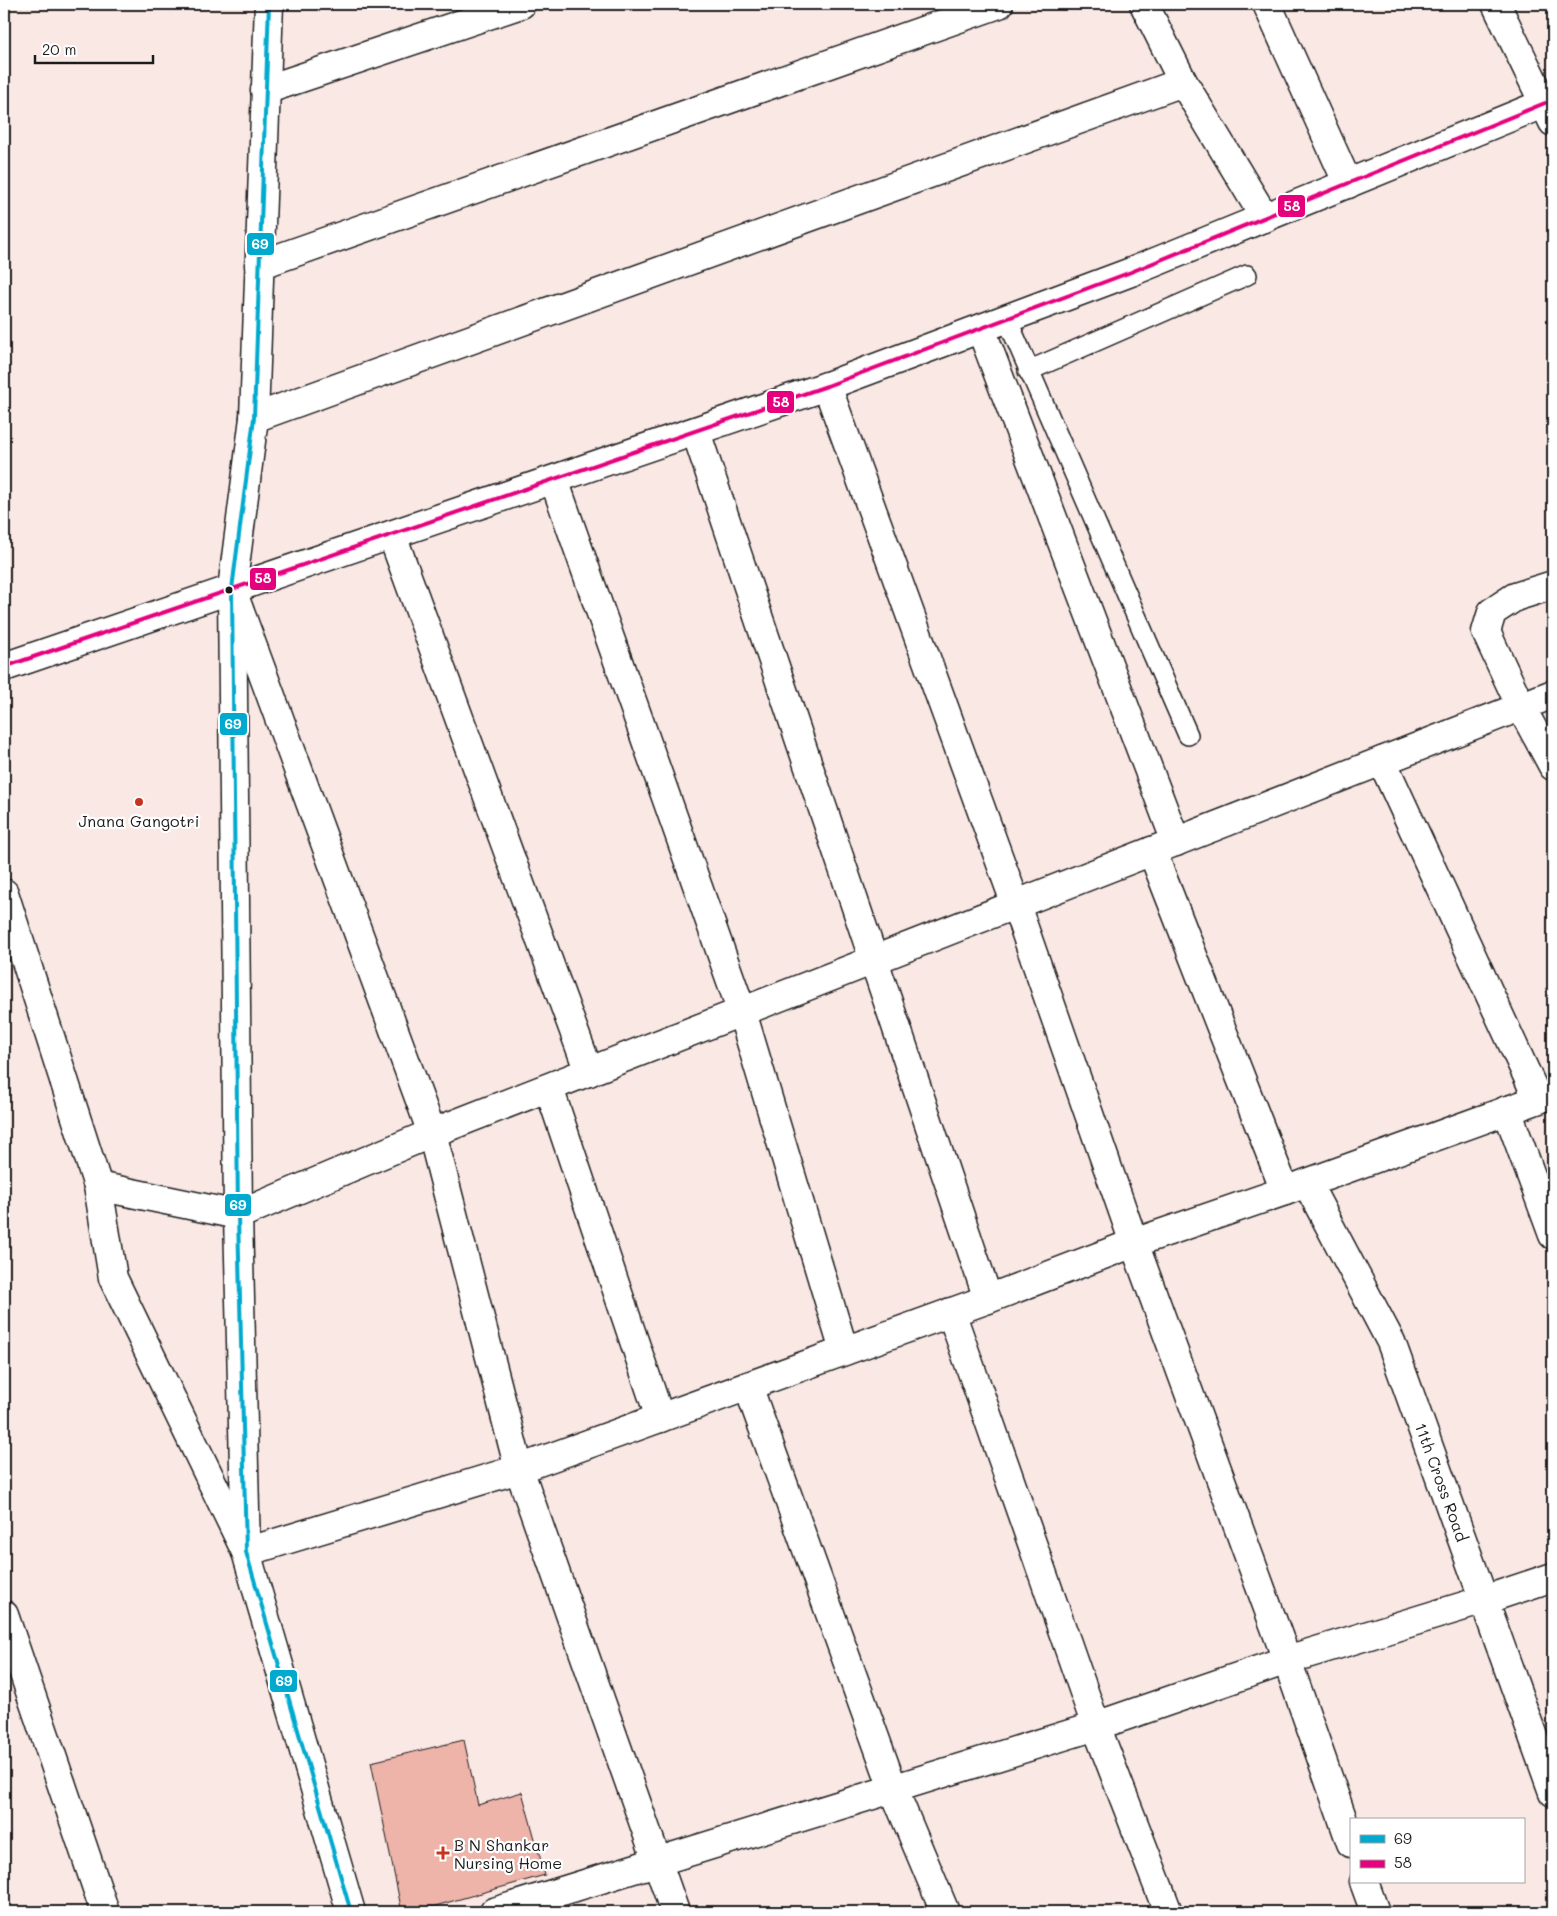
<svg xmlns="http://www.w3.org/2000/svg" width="1557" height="1916" viewBox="0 0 1557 1916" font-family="Mali,sans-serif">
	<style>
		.building { fill: #eeb3a9; stroke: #1c1c1c }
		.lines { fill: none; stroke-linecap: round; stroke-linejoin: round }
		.lane-casing { stroke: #1c1c1c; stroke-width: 22 }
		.street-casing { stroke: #1c1c1c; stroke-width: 31 }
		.secondary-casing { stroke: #1c1c1c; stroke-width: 31 }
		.lane { stroke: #fff; stroke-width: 19 }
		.street { stroke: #fff; stroke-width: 28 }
		.secondary { stroke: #fff; stroke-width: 28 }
		.bus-1-casing { stroke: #fff; stroke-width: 8 }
		.bus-2-casing { stroke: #fff; stroke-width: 8 }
		.bus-1 { stroke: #00a9ce; stroke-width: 4 }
		.bus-2 { stroke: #e5007d; stroke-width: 4 }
		.bus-dot { fill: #1c1c1c; stroke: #fff; stroke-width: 2 }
		.poi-dot { fill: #c8321e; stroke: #fff; stroke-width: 2 }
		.labels { text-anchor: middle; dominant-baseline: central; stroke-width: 4.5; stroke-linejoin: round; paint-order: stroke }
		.poi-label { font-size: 16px; fill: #1c1c1c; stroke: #fff }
		.street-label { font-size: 16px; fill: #1c1c1c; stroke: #fff }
		.line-badge { stroke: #fff; stroke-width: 2 }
		.badge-label { font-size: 14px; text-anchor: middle; font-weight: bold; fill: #fff }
	</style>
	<rect width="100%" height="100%" fill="#fae8e5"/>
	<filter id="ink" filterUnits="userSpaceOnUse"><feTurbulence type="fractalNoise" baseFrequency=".02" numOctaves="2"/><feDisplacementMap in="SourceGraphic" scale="10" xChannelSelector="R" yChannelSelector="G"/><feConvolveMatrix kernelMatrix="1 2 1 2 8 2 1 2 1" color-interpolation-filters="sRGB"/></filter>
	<g filter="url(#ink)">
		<!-- building -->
		<path class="building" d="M464 1740 478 1805 522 1792 545 1875 414 1912H402L371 1762Z"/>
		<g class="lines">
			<!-- lane casing -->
			<g class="lane-casing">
				<g id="lane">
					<path d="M1007 319 1188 735"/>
					<path d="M1028 371 1247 275"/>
				</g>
			</g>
			<!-- street casing -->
			<g class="street-casing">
				<g id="street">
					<path d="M1144 4 1183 82 1265 218"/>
					<path d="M1267 4 1348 184"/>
					<path d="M1496 4 1553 122"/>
					<path d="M265 90 521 4"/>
					<path d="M259 265 999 4"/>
					<path d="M981 329 1176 842"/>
					<path d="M827 386 1016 905 1134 1243 1287 1660 1351 1843"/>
					<path d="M254 418 1183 82"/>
					<path d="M696 432 988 1299"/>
					<path d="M554 480 742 1012 844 1351"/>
					<path d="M392 535 589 1072"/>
					<path d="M1553 585 1515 597 1492 612 1486 632 1521 707 1553 766"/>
					<path d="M233 593 432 1133 519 1469 675 1912"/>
					<path d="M4 667 827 386 1131 272 1545 103"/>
					<path d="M1382 761 1538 1099"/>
					<path d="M1152 851 1285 1191"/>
					<path d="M4 893 98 1186 113 1278 246 1552 519 1469 988 1299 1134 1243 1285 1191 1553 1094"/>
					<path d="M549 1088 660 1418"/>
					<path d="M1507 1110 1553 1235"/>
					<path d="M1307 1183 1391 1342 1553 1792"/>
					<path d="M98 1186 238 1215 432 1133 1553 694"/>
					<path d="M951 1312 1096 1726 1168 1912"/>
					<path d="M748 1386 893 1788 945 1912"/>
					<path d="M4 1615 105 1912"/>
					<path d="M1364 1882 1375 1912"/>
					<path d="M494 1912 1096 1726 1287 1660 1484 1600 1553 1577"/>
				</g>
			</g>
			<!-- secondary casing -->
			<g class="secondary-casing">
				<path id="secondary" d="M269 4 254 418 232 589 238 1215 246 1552 351 1912"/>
			</g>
			<!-- lane -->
			<use href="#lane" class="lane"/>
			<!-- street -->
			<use href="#street" class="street"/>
			<!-- secondary -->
			<use href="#secondary" class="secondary"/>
			<!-- bus-1 casing -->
			<g class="bus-1-casing">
				<path id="bus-1" d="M269 4 254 418 232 589 238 1215 246 1552 351 1912"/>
			</g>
			<!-- bus-2 casing -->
			<g class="bus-2-casing">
				<path id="bus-2" d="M4 667 827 386 1131 272 1545 103"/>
			</g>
			<!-- bus-1 -->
			<use href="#bus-1" class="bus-1"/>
			<!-- bus-2 -->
			<use href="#bus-2" class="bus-2"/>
		</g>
	</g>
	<!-- markers -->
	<circle class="bus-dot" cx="229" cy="590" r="4.5"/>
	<g class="poi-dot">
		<circle cx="139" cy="802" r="5"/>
		<path d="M440.5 1845.5h5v5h5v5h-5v5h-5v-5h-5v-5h5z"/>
	</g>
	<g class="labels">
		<!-- poi labels -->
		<g class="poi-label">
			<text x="139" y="820">Jnana Gangotri</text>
			<text x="454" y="1844" text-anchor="start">B N Shankar<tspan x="454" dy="18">Nursing Home</tspan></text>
		</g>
		<!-- street labels -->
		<g class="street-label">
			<text transform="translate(1442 1482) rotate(70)">11th Cross Road</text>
		</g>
	</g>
	<g class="line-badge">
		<rect x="1277" y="194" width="29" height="24" rx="5" fill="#e5007d"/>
		<rect x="246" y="232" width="29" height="24" rx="5" fill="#00a9ce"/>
		<rect x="766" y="390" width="29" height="24" rx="5" fill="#e5007d"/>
		<rect x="249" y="567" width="28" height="24" rx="5" fill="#e5007d"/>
		<rect x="219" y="712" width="29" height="24" rx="5" fill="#00a9ce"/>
		<rect x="224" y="1193" width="28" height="24" rx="5" fill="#00a9ce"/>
		<rect x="269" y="1669" width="29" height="24" rx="5" fill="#00a9ce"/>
	</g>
	<g class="badge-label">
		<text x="1292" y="211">58</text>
		<text x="260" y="249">69</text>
		<text x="781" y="407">58</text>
		<text x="263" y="583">58</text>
		<text x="233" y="729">69</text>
		<text x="238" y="1210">69</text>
		<text x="284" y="1686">69</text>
	</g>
	<!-- margin -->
	<rect width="1557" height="1916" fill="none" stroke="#fff" stroke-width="20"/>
	<rect x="10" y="10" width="1537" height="1896" fill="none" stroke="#1c1c1c" stroke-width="2" filter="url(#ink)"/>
	<!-- legend -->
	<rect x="1350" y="1818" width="175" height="65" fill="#ffffff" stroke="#a4a4a4"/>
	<rect x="1360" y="1835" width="25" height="8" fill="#00a9ce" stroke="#a4a4a4"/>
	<text x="1394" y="1844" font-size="15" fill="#1c1c1c">69</text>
	<rect x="1360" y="1860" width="25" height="8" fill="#e5007d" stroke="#a4a4a4"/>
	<text x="1394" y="1868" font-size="15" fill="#1c1c1c">58</text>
	<!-- scale -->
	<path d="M35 55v8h118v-8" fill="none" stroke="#1c1c1c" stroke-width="2.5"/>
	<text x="42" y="55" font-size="15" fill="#1c1c1c" stroke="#ffffff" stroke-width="4" paint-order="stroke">20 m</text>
</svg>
